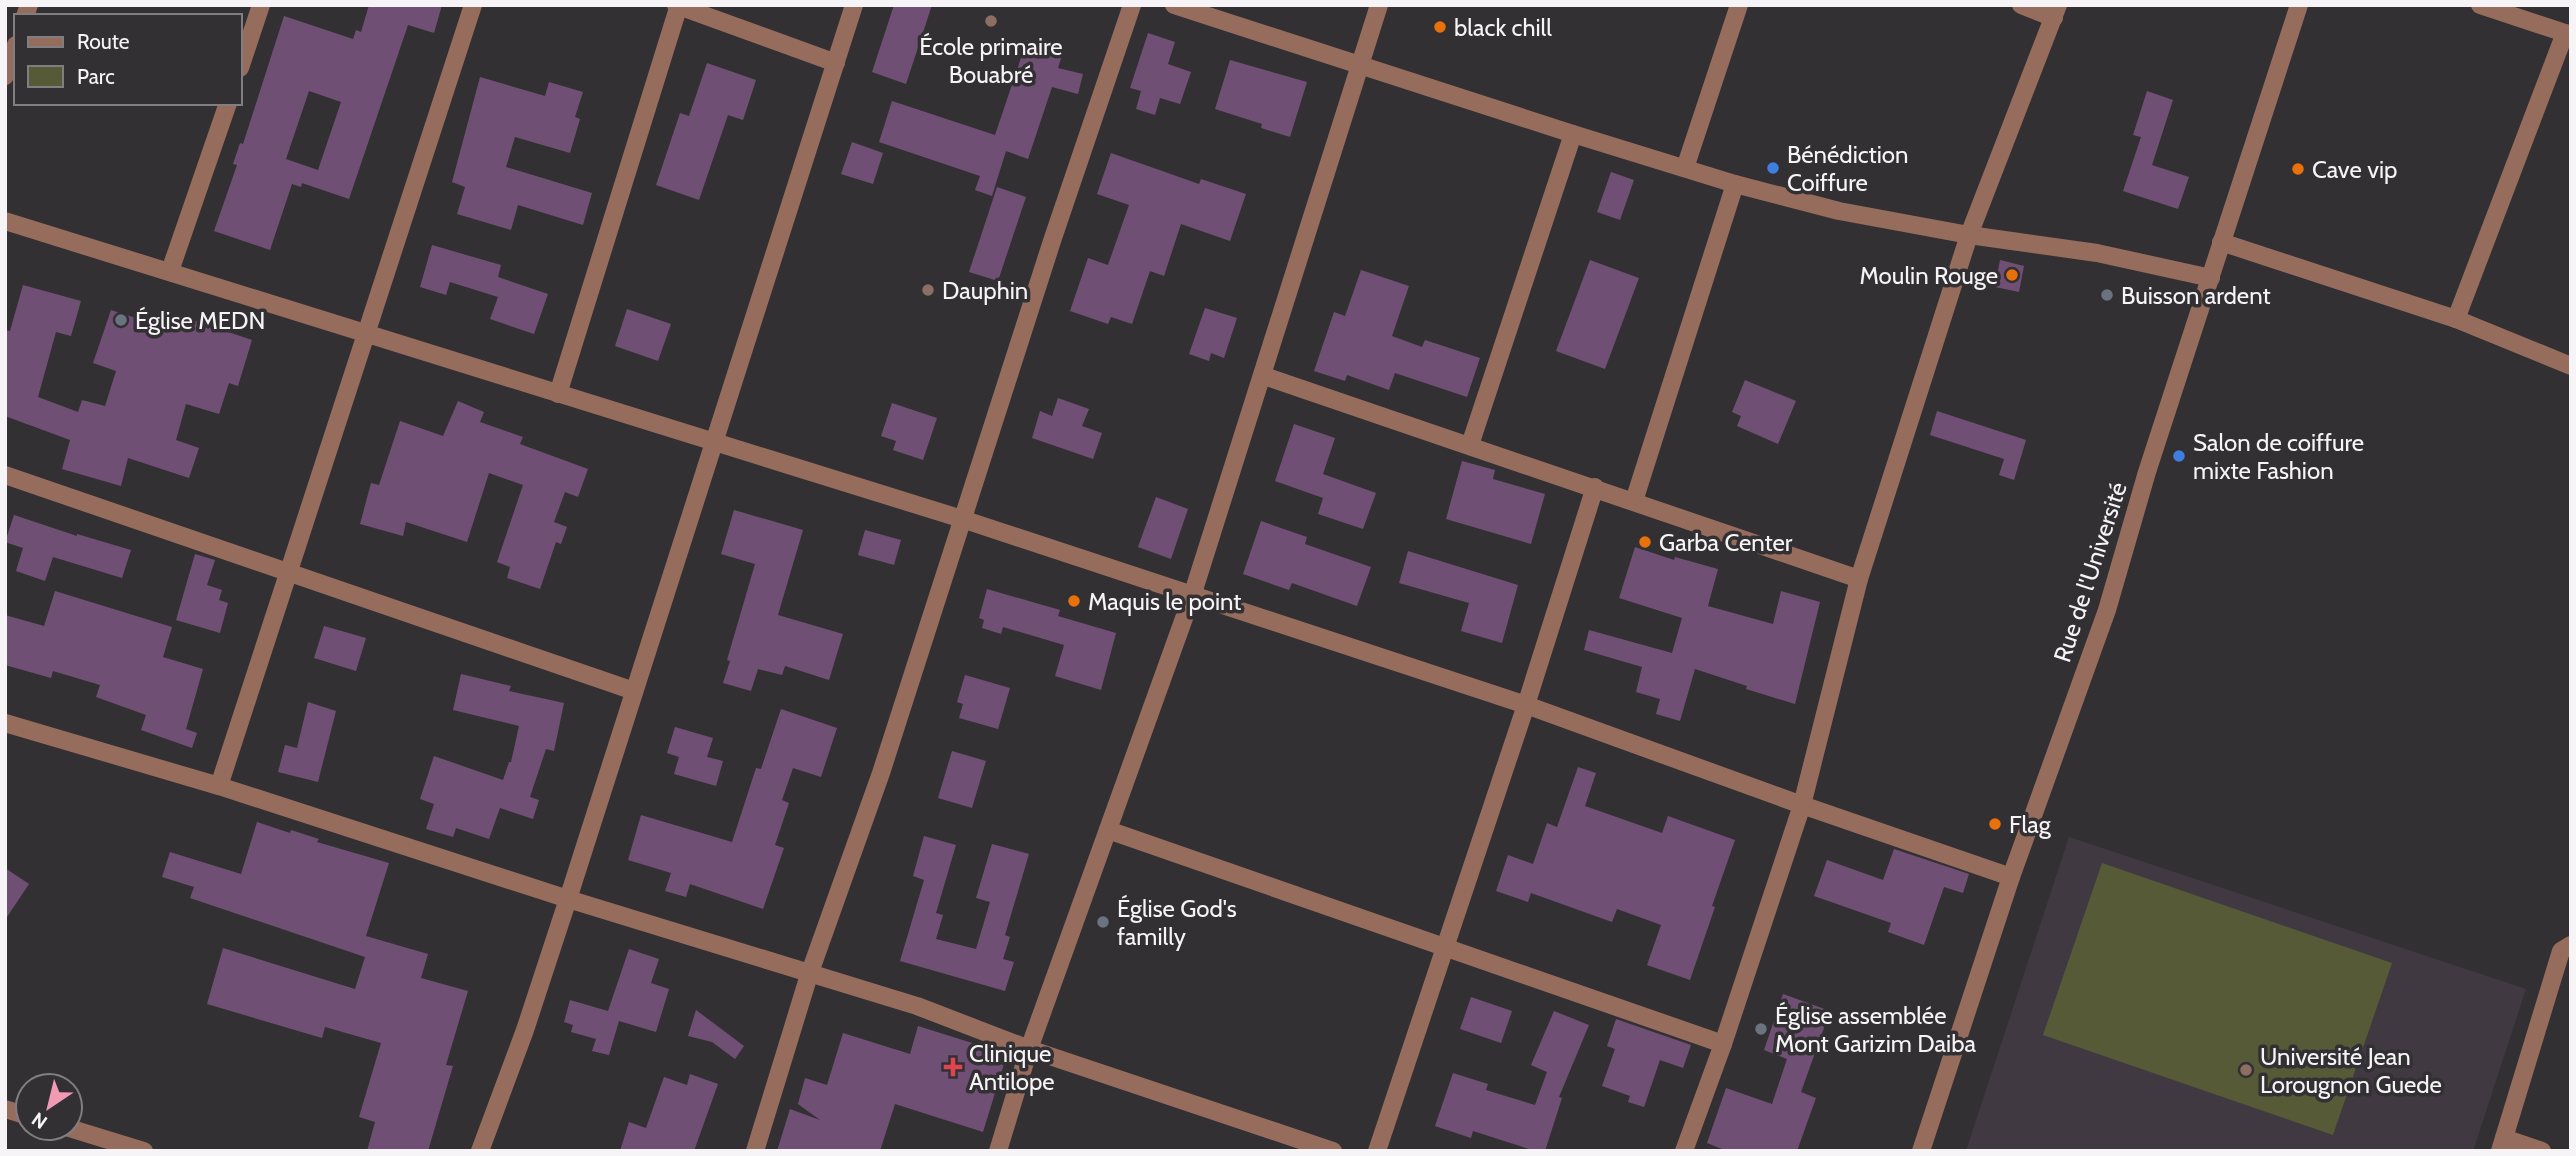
<svg xmlns="http://www.w3.org/2000/svg" width="2576" height="1156" viewBox="0 0 2576 1156" font-family="Cabin,sans-serif">
	<style>
		.built { fill: #413942 }
		.green { fill: #565a37 }
		.building { fill: #704f74; fill-rule: evenodd }
		.lines { fill: none; stroke-linecap: round; stroke-linejoin: round }
		.minor { stroke: #966d5c; stroke-width: 18 }
		.education-dot { fill: #8d6e63; stroke: #333034; stroke-width: 2.5 }
		.food-dot { fill: #e8710a; stroke: #333034; stroke-width: 2.5 }
		.shop-dot { fill: #3f7fe0; stroke: #333034; stroke-width: 2.5 }
		.worship-dot { fill: #6b7280; stroke: #333034; stroke-width: 2.5 }
		.health-dot { fill: #e0444e; stroke: #333034; stroke-width: 2.5 }
		.labels { text-anchor: middle; dominant-baseline: central; stroke-width: 7; stroke-linejoin: round; paint-order: stroke }
		.poi-label { font-size: 24px; fill: #f6f4f6; stroke: #333034; text-anchor: start }
		.street-label { font-size: 24px; fill: #f6f4f6; stroke: #333034 }
	</style>
	<rect width="100%" height="100%" fill="#333034"/>
	<!-- built -->
	<path class="built" d="M2069 837 2526 989 2473 1151H1966Z"/>
	<!-- green -->
	<path class="green" d="M2102 863 2392 963 2333 1135 2043 1035Z"/>
	<!-- building -->
	<g class="building">
		<path d="M369 5H442L434 33 408 25 349 199 302 183 301 187 292 184 270 250 214 231 237 165 233 164 240 143 243 144 284 16 353 39 356 30 361 32ZM309 91 341 102 318 170 286 159Z"/>
		<path d="M894 5H932L906 84 872 72Z"/>
		<path d="M1148 33 1175 42 1168 64 1191 72 1180 104 1160 98 1155 115 1136 109 1141 91 1130 88Z"/>
		<path d="M1027 40 1063 52 1058 68 1083 74 1078 94 1052 87 1028 159 1006 151 992 196 975 190 980 176 879 142 892 101 995 135Z"/>
		<path d="M1230 60 1307 82 1290 137 1261 128 1262 124 1215 109Z"/>
		<path d="M707 63 756 80 743 120 728 115 699 200 656 185 680 113 689 116Z"/>
		<path d="M480 77 545 96 549 82 583 92 575 117 580 119 570 153 515 137 506 167 592 193 583 225 518 205 511 230 457 214 465 187 452 182Z"/>
		<path d="M2147 91 2173 100 2152 165 2189 177 2178 209 2123 191 2141 137 2133 135Z"/>
		<path d="M852 142 883 153 873 184 841 174Z"/>
		<path d="M1111 153 1199 184 1201 179 1246 194 1230 241 1181 224 1164 276 1150 271 1132 324 1111 317 1108 324 1070 311 1088 258 1108 265 1129 205 1097 194Z"/>
		<path d="M1611 172 1634 180 1620 220 1597 212Z"/>
		<path d="M997 187 1026 197 998 281 969 272Z"/>
		<path d="M432 245 501 265 498 277 548 294 534 334 490 319 498 297 450 282 446 295 420 287Z"/>
		<path d="M1590 260 1639 278 1605 369 1556 351Z"/>
		<path d="M2000 260 2024 266 2019 292 1995 287Z"/>
		<path d="M1361 270 1409 286 1392 336 1422 347 1425 340 1480 358 1467 397 1395 373 1389 390 1347 375 1345 381 1314 371 1334 312 1345 316Z"/>
		<path d="M23 285 81 301 71 336 56 332 38 397 78 412 82 400 105 406 116 371 93 363 111 310 145 321 147 316 183 328 187 318 252 340 238 386 229 383 219 414 186 404 176 440 199 448 189 478 128 458 121 486 62 469 70 440 5 416V330L10 331Z"/>
		<path d="M1205 308 1237 318 1224 358 1211 353 1209 361 1189 354Z"/>
		<path d="M627 309 671 324 658 361 615 346Z"/>
		<path d="M1745 380 1796 401 1778 444 1737 426 1741 416 1732 412Z"/>
		<path d="M1058 398 1089 409 1082 426 1102 433 1093 459 1032 438 1040 411 1052 416Z"/>
		<path d="M458 401 484 412 480 422 523 437 520 444 588 469 578 497 565 492 554 522 567 527 561 544 556 542 540 589 507 578 510 567 497 562 523 485 489 473 467 542 406 522 403 536 360 524 371 483 379 485 400 421 443 436Z"/>
		<path d="M892 403 937 418 923 460 893 450 896 441 881 436Z"/>
		<path d="M1937 411 2026 440 2014 480 1999 475 2004 459 1930 435Z"/>
		<path d="M1294 424 1335 438 1323 474 1376 493 1363 529 1318 514 1323 498 1275 481Z"/>
		<path d="M1462 461 1495 470 1493 479 1545 494 1531 544 1446 519Z"/>
		<path d="M1156 497 1188 509 1171 559 1138 547Z"/>
		<path d="M734 510 803 530 778 615 843 634 829 680 785 666 782 675 758 669 751 691 723 683 730 661 727 660 755 564 721 554Z"/>
		<path d="M14 515 77 536V534L131 550 122 578 53 557 45 581 16 571 23 548 5 542Z"/>
		<path d="M1261 521 1307 537 1305 544 1371 567 1357 606 1292 583 1289 590 1243 574Z"/>
		<path d="M865 530 901 540 894 565 858 555Z"/>
		<path d="M1635 547 1674 560 1675 557 1718 569 1708 606 1773 624 1781 591 1820 602 1795 704 1746 689 1747 686 1695 669 1680 721 1656 714 1660 699 1636 692 1642 667 1584 650 1589 630 1672 653 1682 618 1619 598Z"/>
		<path d="M1408 551 1518 585 1502 643 1461 631 1469 603 1399 583Z"/>
		<path d="M195 554 215 560 207 585 222 590 219 600 228 603 220 633 176 620Z"/>
		<path d="M987 589 1060 610 1058 616 1116 633 1101 690 1055 676 1064 645 1003 627 1001 634 982 628 984 620 979 618Z"/>
		<path d="M55 591 172 627 163 657 203 669 186 729 197 733 192 748 141 730 146 715 96 697 100 685 53 671 51 678 5 665V615L44 626Z"/>
		<path d="M324 626 366 638 356 671 314 658Z"/>
		<path d="M461 674 511 686 509 691 564 703 554 751 546 749 530 797 539 800 533 819 500 808 489 839 456 828 453 837 426 829 434 804 420 799 434 756 503 780 509 762H511L519 726 453 710Z"/>
		<path d="M965 675 1010 688 998 729 959 718 963 704 957 702Z"/>
		<path d="M308 702 336 711 318 782 278 772 285 745 297 748Z"/>
		<path d="M781 709 837 728 821 777 793 768 782 800 789 803 775 845 784 848 763 909 690 884 686 897 665 891 671 873 628 860 641 815 732 842 756 768 761 769Z"/>
		<path d="M675 727 713 738 707 757 723 761 716 786 674 774 679 757 667 753Z"/>
		<path d="M952 751 986 761 972 808 938 798Z"/>
		<path d="M1578 767 1596 773 1585 806 1662 833 1668 816 1735 840 1712 906 1715 907 1690 980 1647 965 1661 925 1617 909 1612 922 1531 893 1528 902 1496 891 1508 855 1533 864 1547 823 1557 827Z"/>
		<path d="M257 822 290 833 291 830 319 839 317 842 389 863 366 936 428 954 421 978 468 991 446 1065 453 1066 428 1151H367L375 1122 359 1117 381 1043 325 1027 322 1038 207 1004 223 948 355 989 365 957 190 898 194 887 162 877 170 852 241 874Z"/>
		<path d="M924 836 956 845 936 913 943 915 936 939 976 949 990 902 976 898 992 844 1029 854 1005 935 1010 937 1003 959 1014 962 1005 991 900 961 924 880 913 876Z"/>
		<path d="M1894 849 1969 874 1963 893 1944 887 1924 945 1888 932 1891 923 1814 896 1827 860 1883 880Z"/>
		<path d="M5 868 29 884 5 920Z"/>
		<path d="M629 949 659 959 651 983 669 989 656 1032 619 1021 609 1055 592 1051 596 1039 571 1032 573 1025 564 1022 570 1000 608 1011Z"/>
		<path d="M1783 994 1830 1011 1801 1092 1816 1098 1797 1151H1727L1707 1143 1726 1088 1772 1104 1787 1059 1764 1050Z"/>
		<path d="M1471 997 1512 1011 1501 1043 1460 1029Z"/>
		<path d="M696 1010 744 1046 735 1059 712 1042 688 1036Z"/>
		<path d="M1554 1011 1589 1025 1559 1097 1562 1098 1545 1151H1535L1473 1131 1471 1138 1435 1126 1453 1073 1488 1084 1486 1090 1535 1105 1547 1072 1531 1065Z"/>
		<path d="M1616 1019 1691 1045 1683 1068 1660 1060 1644 1107 1628 1102 1630 1096 1602 1086 1615 1049 1607 1046Z"/>
		<path d="M918 1026 1007 1054 983 1132 895 1104 880 1151H777L790 1109 820 1120 798 1104 805 1078 827 1085 843 1033 910 1054Z"/>
		<path d="M690 1074 718 1084 694 1151H620L629 1122 646 1128 664 1077 687 1085Z"/>
	</g>
	<g class="lines">
		<!-- minor -->
		<g class="minor">
			<path d="M676 5 836 63"/>
			<path d="M1174 5 1573 134 1735 184 1839 211 1969 235 2097 253 2211 278"/>
			<path d="M2021 5 2054 18"/>
			<path d="M2480 5 2571 35"/>
			<path d="M25 16 29 5"/>
			<path d="M240 68 261 5"/>
			<path d="M5 76 16 45"/>
			<path d="M1685 168 1739 5"/>
			<path d="M5 221 962 519 1526 705 1802 805 2011 877"/>
			<path d="M2221 242 2456 319 2571 366"/>
			<path d="M170 271 228 103"/>
			<path d="M2456 319 2565 33"/>
			<path d="M1264 376 1859 579"/>
			<path d="M558 394 679 5"/>
			<path d="M1470 445 1573 134"/>
			<path d="M5 475 634 691"/>
			<path d="M1634 501 1735 184"/>
			<path d="M5 723 219 786 568 899 917 1006 1029 1049 1333 1151"/>
			<path d="M219 786 473 5"/>
			<path d="M1108 830 1723 1044"/>
			<path d="M5 1109 28 1116"/>
			<path d="M69 1128 144 1151"/>
			<path d="M2504 1138 2542 1151"/>
			<path d="M480 1151 525 1030 568 899 854 5"/>
			<path d="M755 1151 809 975 881 773 1052 241 1132 5"/>
			<path d="M998 1151 1029 1049 1192 596 1379 5"/>
			<path d="M1377 1151 1526 705 1595 487"/>
			<path d="M1684 1151 1723 1044 1802 805 1859 579 1969 235 2058 5"/>
			<path d="M1921 1151 2011 877 2107 610 2147 472 2299 5"/>
			<path d="M2500 1151 2561 951 2571 945"/>
		</g>
	</g>
	<!-- markers -->
	<g class="education-dot">
		<circle cx="991" cy="21" r="7"/>
		<circle cx="928" cy="290" r="7"/>
		<circle cx="2246" cy="1070" r="7"/>
	</g>
	<g class="food-dot">
		<circle cx="1440" cy="27" r="7"/>
		<circle cx="2298" cy="169" r="7"/>
		<circle cx="2012" cy="275" r="7"/>
		<circle cx="1645" cy="542" r="7"/>
		<circle cx="1074" cy="601" r="7"/>
		<circle cx="1995" cy="824" r="7"/>
	</g>
	<g class="shop-dot">
		<circle cx="1773" cy="168" r="7"/>
		<circle cx="2179" cy="456" r="7"/>
	</g>
	<g class="worship-dot">
		<circle cx="2107" cy="295" r="7"/>
		<circle cx="121" cy="320" r="7"/>
		<circle cx="1103" cy="922" r="7"/>
		<circle cx="1761" cy="1029" r="7"/>
	</g>
	<path class="health-dot" d="M949.5 1056.5h7v7h7v7h-7v7h-7v-7h-7v-7h7z"/>
	<g class="labels">
		<!-- poi labels -->
		<g class="poi-label">
			<text x="1454" y="27">black chill</text>
			<text x="991" y="46" text-anchor="middle">École primaire<tspan x="991" dy="28">Bouabré</tspan></text>
			<text x="1787" y="154">Bénédiction<tspan x="1787" dy="28">Coiffure</tspan></text>
			<text x="2312" y="169">Cave vip</text>
			<text x="1998" y="275" text-anchor="end">Moulin Rouge</text>
			<text x="942" y="290">Dauphin</text>
			<text x="2121" y="295">Buisson ardent</text>
			<text x="135" y="320">Église MEDN</text>
			<text x="2193" y="442">Salon de coiffure<tspan x="2193" dy="28">mixte Fashion</tspan></text>
			<text x="1659" y="542">Garba Center</text>
			<text x="1088" y="601">Maquis le point</text>
			<text x="2009" y="824">Flag</text>
			<text x="1117" y="908">Église God's<tspan x="1117" dy="28">familly</tspan></text>
			<text x="1775" y="1015">Église assemblée<tspan x="1775" dy="28">Mont Garizim Daiba</tspan></text>
			<text x="969" y="1053">Clinique<tspan x="969" dy="28">Antilope</tspan></text>
			<text x="2260" y="1056">Université Jean<tspan x="2260" dy="28">Lorougnon Guede</tspan></text>
		</g>
		<!-- street labels -->
		<g class="street-label">
			<text transform="translate(2090 572) rotate(-72)">Rue de l'Université</text>
		</g>
	</g>
	<!-- border -->
	<rect width="2576" height="1156" fill="none" stroke="#f6f4f6" stroke-width="14"/>
	<!-- legend -->
	<rect x="14" y="14" width="228" height="91" fill="#333034" stroke="#817e82" stroke-width="2"/>
	<rect x="28" y="37" width="35" height="10" fill="#966d5c" stroke="#817e82" stroke-width="2"/>
	<text x="77" y="49" font-size="21" fill="#f6f4f6">Route</text>
	<rect x="28" y="66" width="35" height="21" fill="#565a37" stroke="#817e82" stroke-width="2"/>
	<text x="77" y="84" font-size="21" fill="#f6f4f6">Parc</text>
	<!-- north arrow -->
	<g transform="translate(49 1107) rotate(215)"><circle r="33" fill="#333034" stroke="#817e82" stroke-width="2"/>
	<path d="M0-5L12 26L0 18L-12 26Z" fill="#f09ab4"/>
	<text y="-10" font-size="19" font-weight="bold" text-anchor="middle" fill="#f6f4f6">N</text>
	</g>
</svg>
